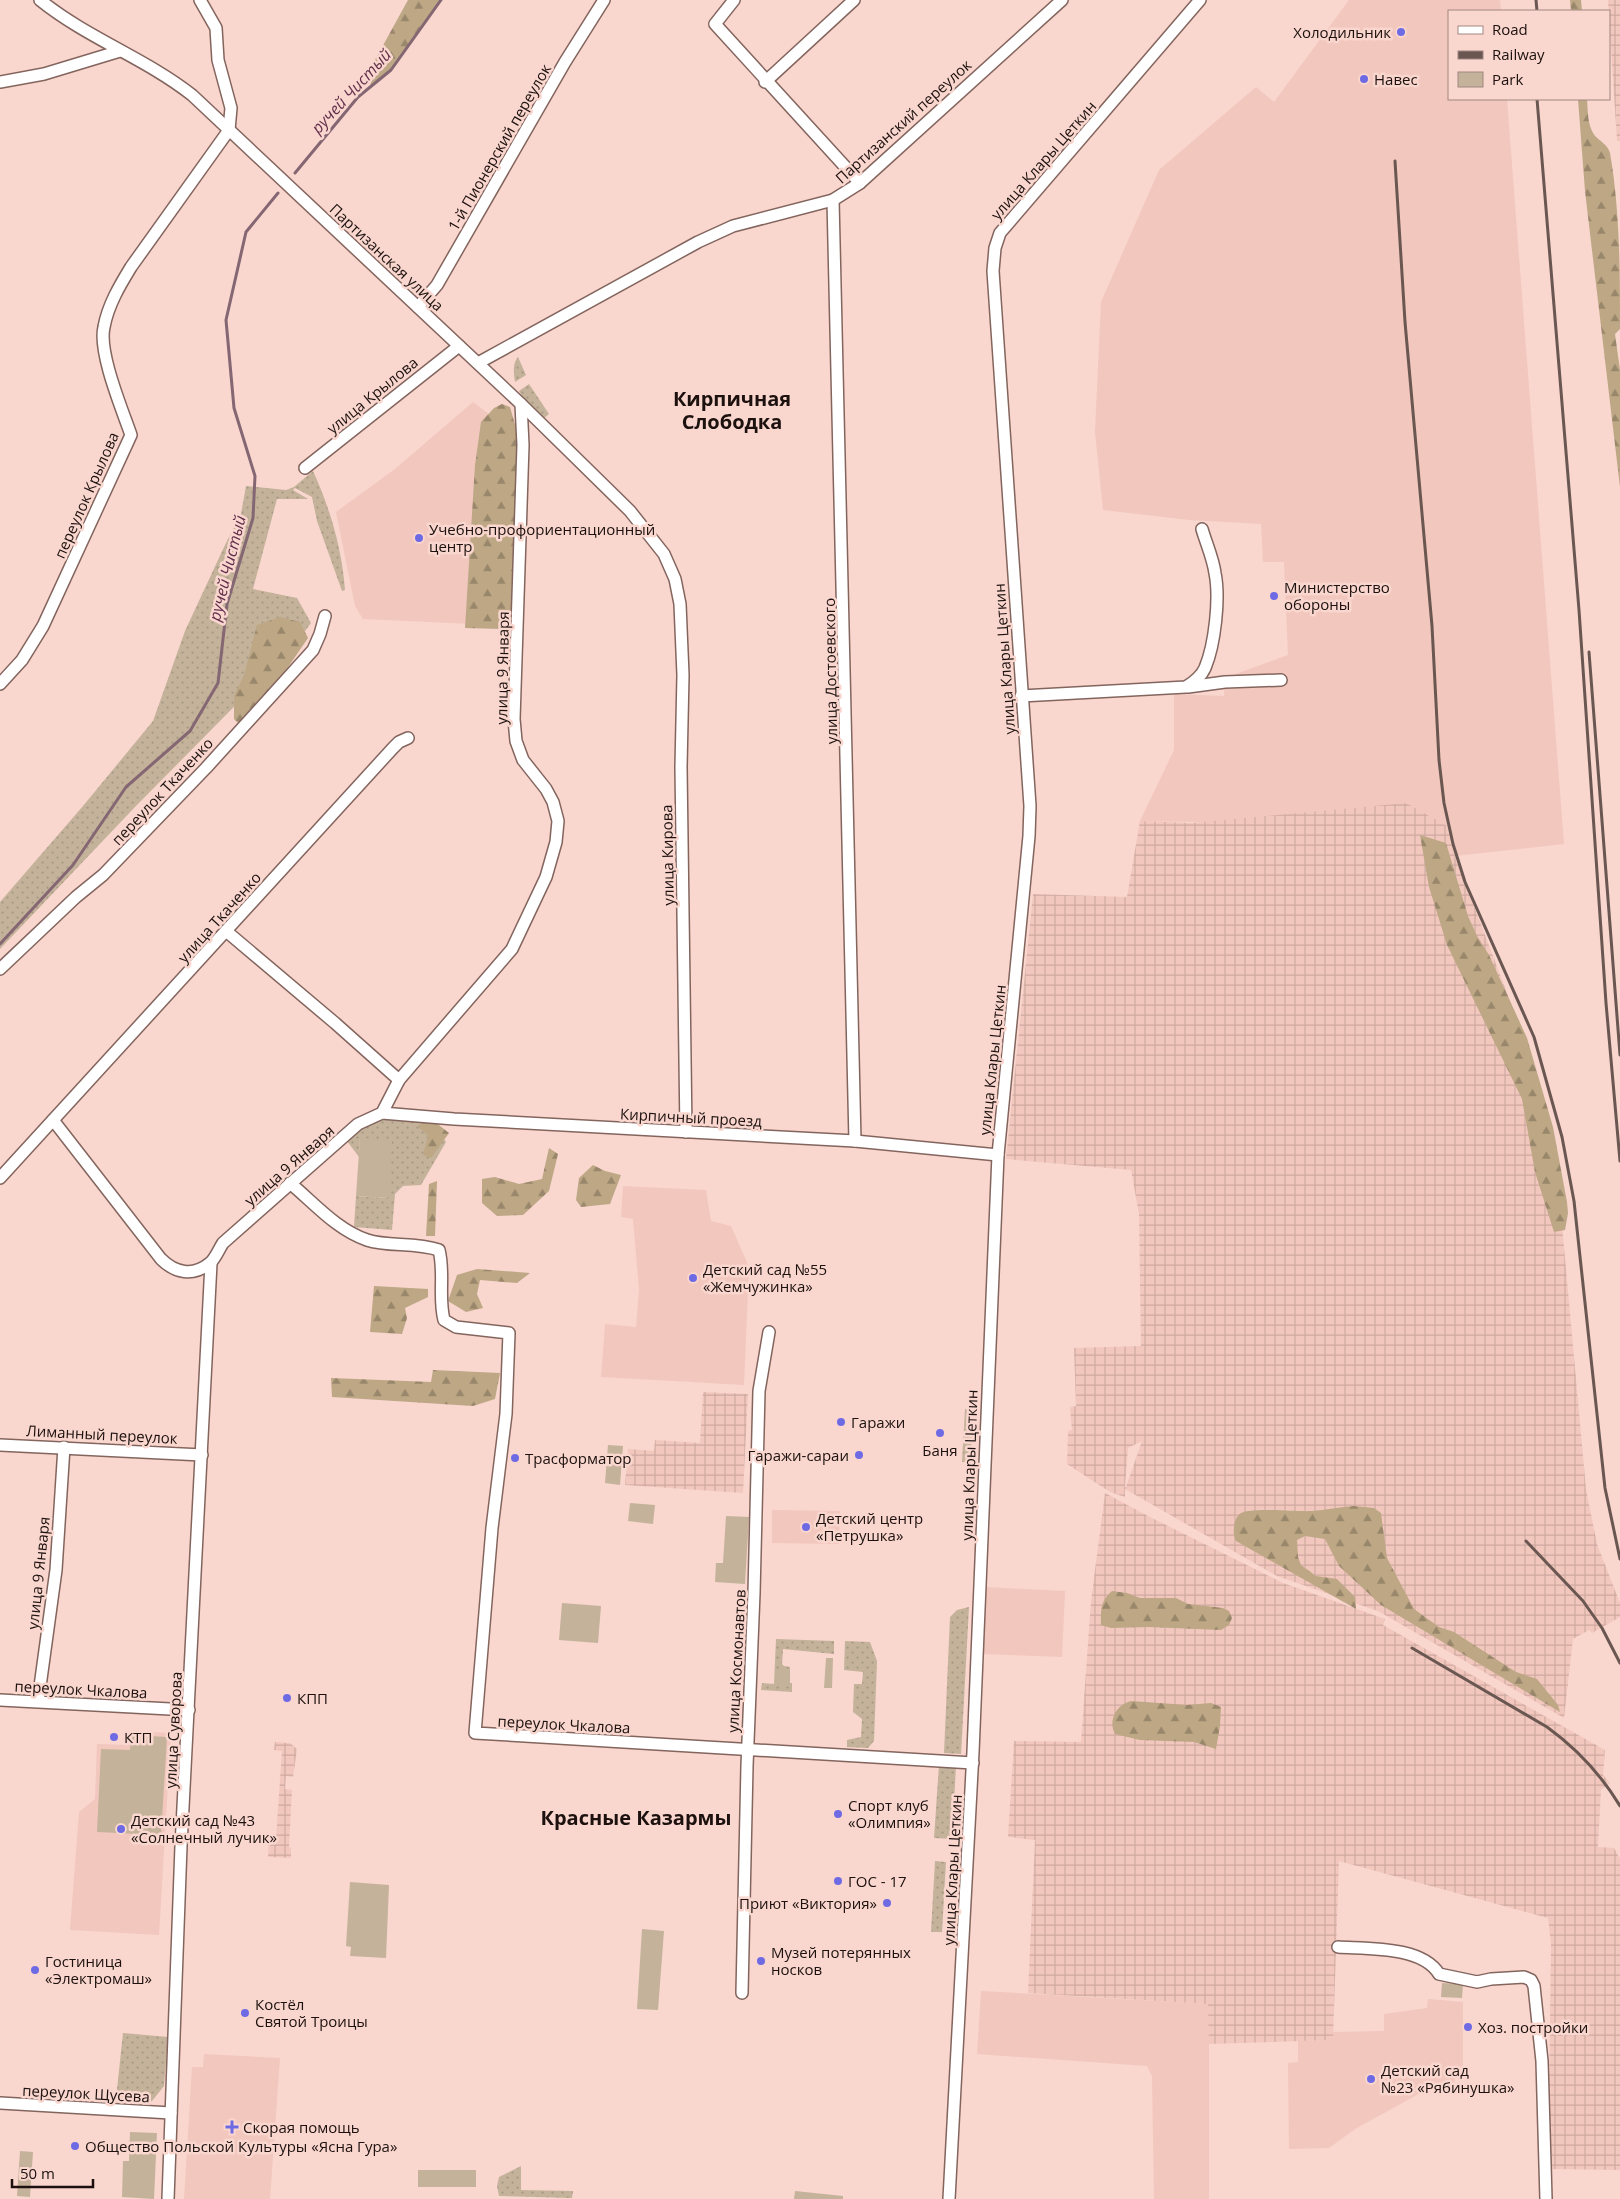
<svg xmlns="http://www.w3.org/2000/svg" width="1620" height="2199" viewBox="0 0 1620 2199" font-family="'Open Sans',sans-serif">
	<style>
		.built { fill: #f2c7bd }
		.industrial { fill: url(#industrial-grid); fill-rule: evenodd }
		.grass { fill: url(#grass-dots) }
		.forest { fill: url(#forest-firs) }
		.green { fill: #c4b39a }
		.lines { fill: none; stroke-linecap: round; stroke-linejoin: round }
		.stream { stroke: #856773; stroke-width: 3 }
		.minor-casing { stroke: #83655e; stroke-width: 14 }
		.minor { stroke: #fff; stroke-width: 11 }
		.rail { stroke: #6a5752; stroke-width: 3 }
		.poi-dot { fill: #6e6ae4; stroke: #f9d6ce; stroke-width: 2 }
		.labels { text-anchor: middle; dominant-baseline: central; stroke-width: 5; stroke-linejoin: round; paint-order: stroke }
		.poi-label { font-size: 15px; fill: #1c110e; stroke: #f9d6ce; text-anchor: start }
		.street-label { font-size: 15px; fill: #1c110e; stroke: #f9d6ce }
		.water-label { font-size: 16px; font-style: italic; fill: #622f4b; stroke: #f9d6ce }
		.district-label { font-size: 20px; font-weight: bold; fill: #1c110e; stroke: #f9d6ce }
	</style>
	<defs>
		<pattern id="industrial-grid" width="8" height="8" patternUnits="userSpaceOnUse" patternTransform="scale(1.25)"><rect width="8" height="8" fill="#f2c7bd"/><path d="M0 4h8M4 0v8" fill="none" stroke="#cfaaa1"/></pattern>
		<pattern id="grass-dots" width="8" height="8" patternUnits="userSpaceOnUse" patternTransform="scale(1.25)"><rect width="8" height="8" fill="#c4b39a"/><path d="M2 2h.1M6 6h.1" fill="none" stroke="#a89984" stroke-width="1.8" stroke-linecap="round"/></pattern>
		<pattern id="forest-firs" width="22" height="20" patternUnits="userSpaceOnUse" patternTransform="scale(1.25)"><rect width="22" height="20" fill="#bda785"/><path d="M5 1l3.5 6h-7zM16 11l3.5 6h-7z" fill="#99876b"/></pattern>
	</defs>
	<rect width="100%" height="100%" fill="#f9d6ce"/>
	<!-- built -->
	<g class="built">
		<path d="M1349 0H1500L1501 11H1449V99H1507L1564 844 1455 856 1447 826 1140 821 1174 750V694L1224 696 1225 678 1288 655 1284 562H1263L1261 524 1189 520 1103 510 1095 432 1101 302 1159 170 1256 87 1274 102Z"/>
		<path d="M473 402 502 424 495 625 363 619 355 606 336 512 395 469Z"/>
		<path d="M623 1186 706 1190 711 1221 731 1226 749 1267 744 1385 601 1377 605 1324 636 1327 639 1290 633 1219 621 1217Z"/>
		<path d="M772 1510 840 1511 839 1544 772 1543Z"/>
		<path d="M985 1587 1065 1591 1062 1657 983 1654Z"/>
		<path d="M129 1731 171 1733 159 1935 70 1930 79 1812 95 1799 97 1744 128 1745Z"/>
		<path d="M981 1991 1209 2004V2199H1154L1152 2076 1147 2066 977 2054Z"/>
		<path d="M1428 1999 1463 2002V2069H1454L1455 2088 1424 2091 1355 2129 1329 2148 1289 2149 1288 2063 1298 2062V2041L1333 2040V2032L1384 2031V2014L1427 2008Z"/>
		<path d="M204 2054 280 2058 270 2199H184L192 2067H203Z"/>
	</g>
	<!-- industrial -->
	<g class="industrial">
		<path d="M1608 0H1620V141H1617Z"/>
		<path d="M1406 803 1447 826 1455 856 1515 1014 1562 1225 1586 1489 1597 1544 1620 1603V1617L1592 1633 1589 1630 1573 1639 1564 1718 1378 1611 1277 1576 1125 1489V1497L1110 1492 1067 1464 1068 1431 1072 1430 1070 1407 1076 1406 1074 1348 1141 1346 1139 1214 1131 1170 1006 1159 1033 894 1127 897 1140 821 1191 823ZM1142 1441 1126 1487H1125L1128 1448Z"/>
		<path d="M703 1392 748 1394 743 1493 625 1485 628 1449 654 1451 655 1440 700 1443Z"/>
		<path d="M1105 1493 1148 1516 1283 1583 1385 1619 1383 1625 1605 1750 1603 1775 1610 1783 1601 1790 1598 1847 1614 1848 1620 1859V2170L1548 2169 1551 1944 1548 1918 1339 1861 1333 2040 1209 2044 1208 2004 1028 1993 1035 1840 1008 1837 1014 1741 1081 1742 1091 1601Z"/>
		<path d="M275 1742 290 1743 297 1749 293 1777 286 1776 285 1789 292 1790 289 1847 291 1848V1858L268 1857 269 1838H276L282 1751 274 1750Z"/>
	</g>
	<!-- grass -->
	<g class="grass">
		<path d="M518 357 526 375 515 382C514 373 512 364 518 357Z"/>
		<path d="M529 384 549 414 543 419 525 401 519 391Z"/>
		<path d="M313 471C330 508 342 549 345 590L342 591 317 521 312 497 295 488 293 490 308 499H277L253 589 297 598 311 623 294 646 135 807 0 949V902L83 806 153 721 185 631 225 545 241 514 246 486 286 490 294 487Z"/>
		<path d="M384 1117 431 1121 446 1142 421 1185 403 1186 395 1194 392 1230 354 1227 356 1196 387 1198 360 1138 359 1157 347 1141 363 1128Z"/>
		<path d="M965 1409H974L970 1462H962Z"/>
		<path d="M969 1607 961 1754 944 1753 950 1617 957 1610Z"/>
		<path d="M776 1639 834 1641V1654L783 1649 782 1664 784 1666 790 1667V1683H792V1692L761 1690 762 1683 774 1684Z"/>
		<path d="M845 1641 870 1642 877 1661 874 1741 868 1748 847 1747V1740L861 1737 862 1719 853 1712 854 1684H862L863 1672 844 1670Z"/>
		<path d="M939 1765 956 1766 952 1839 934 1838Z"/>
		<path d="M935 1861 946 1862 942 1932H931Z"/>
		<path d="M123 2033 168 2037 164 2086 152 2101 116 2099Z"/>
		<path d="M521 2166V2190L573 2191 572 2198 499 2196 497 2186 499 2177Z"/>
	</g>
	<!-- forest -->
	<g class="forest">
		<path d="M408 0H441L391 70 370 87 375 60Z"/>
		<path d="M1570 0H1581L1582 11H1571Z"/>
		<path d="M1578 99H1587C1588 111 1587 125 1595 136 1600 141 1608 145 1610 153 1620 211 1620 270 1620 329L1615 334 1620 370V487L1585 191Z"/>
		<path d="M502 404 510 407 516 428 519 450 513 617 501 629 465 628 475 465 481 422 494 408Z"/>
		<path d="M280 617 300 622 308 638 282 676 246 715 240 725 234 719V696L244 675 257 625Z"/>
		<path d="M1420 835 1446 843 1468 916 1477 936 1489 955 1527 1038 1553 1127 1567 1202 1568 1213 1565 1230 1554 1232 1535 1172 1522 1099 1447 945 1429 887Z"/>
		<path d="M430 1118 449 1133 431 1158 423 1155 428 1136 418 1126Z"/>
		<path d="M549 1148 558 1154 549 1191 523 1215 497 1216 482 1203V1179L495 1177 519 1184 542 1179Z"/>
		<path d="M593 1165 605 1171 621 1175 610 1204 581 1207 576 1200 579 1178Z"/>
		<path d="M437 1181 435 1236H426L429 1184Z"/>
		<path d="M477 1269 530 1273 517 1283 480 1280 477 1294 483 1308 466 1312 448 1301 457 1275Z"/>
		<path d="M374 1286 428 1289V1297L405 1308 407 1318 402 1334 370 1332Z"/>
		<path d="M433 1370 500 1373 495 1399 473 1406 332 1397 331 1378 431 1382Z"/>
		<path d="M1354 1506 1374 1508 1381 1513 1387 1558 1414 1609 1439 1627 1454 1632 1516 1672 1537 1679 1558 1705 1560 1712 1381 1605 1339 1566 1325 1539 1305 1536 1297 1540 1298 1557 1301 1565 1316 1576 1337 1579 1355 1597 1356 1609 1236 1541C1232 1534 1233 1518 1241 1513 1254 1507 1296 1512 1311 1511 1326 1510 1340 1507 1354 1506Z"/>
		<path d="M1112 1591 1127 1593 1140 1598H1176L1188 1604 1223 1608 1229 1611 1232 1618 1229 1625 1221 1630 1148 1627 1111 1628 1101 1625C1101 1611 1100 1601 1112 1591Z"/>
		<path d="M1131 1701 1187 1705 1211 1703 1221 1707 1220 1726 1216 1749 1194 1742 1140 1740 1115 1734C1108 1720 1116 1705 1131 1701Z"/>
	</g>
	<!-- green -->
	<g class="green">
		<path d="M360 1138 392 1140 388 1198 356 1196Z"/>
		<path d="M608 1445 623 1446 620 1485 605 1483Z"/>
		<path d="M630 1503 655 1505 653 1524 628 1521Z"/>
		<path d="M726 1516 749 1517 745 1584 715 1582 716 1563H723Z"/>
		<path d="M562 1603 601 1606 598 1643 559 1640Z"/>
		<path d="M826 1658H833L832 1688H824Z"/>
		<path d="M777 1669H789L788 1685 776 1684Z"/>
		<path d="M131 1735 167 1737 161 1835 97 1832 101 1749 130 1750Z"/>
		<path d="M350 1882 389 1885 386 1958 350 1956 351 1947 346 1946Z"/>
		<path d="M642 1929 664 1931 658 2010 637 2009Z"/>
		<path d="M1442 1983 1463 1984 1462 1998 1441 1997Z"/>
		<path d="M130 2132 157 2133 154 2199 122 2197 123 2161H129Z"/>
		<path d="M20 2151 33 2152 30 2197 17 2196Z"/>
		<rect x="418" y="2170" width="58" height="17"/>
		<path d="M795 2191 843 2196V2199H794Z"/>
	</g>
	<g class="lines">
		<!-- stream -->
		<g class="stream">
			<path d="M295 173 358 97 391 70 441 0"/>
			<path d="M0 944 73 865 126 787 190 731 218 683 227 604 253 518 255 476 234 408 226 320 246 232 278 193"/>
		</g>
		<!-- minor casing -->
		<g class="minor-casing">
			<g id="minor">
				<path d="M40 0C87 38 145 58 192 95L521 404 630 511 664 554 675 579 680 604 683 675 681 767 686 1132"/>
				<path d="M734 0 715 24 860 183"/>
				<path d="M0 82 44 74 120 51"/>
				<path d="M765 82 854 0"/>
				<path d="M833 200 855 1141"/>
				<path d="M418 307 437 285 565 62 604 0"/>
				<path d="M478 363 698 242 733 226 833 200 860 183 1062 0"/>
				<path d="M305 468 459 346"/>
				<path d="M0 684 22 660 43 626 131 435C122 409 98 352 104 327 108 305 120 285 131 267L229 130 231 108 218 60 216 28 200 0"/>
				<path d="M1188 687 1225 682 1281 680"/>
				<path d="M1021 696 1186 687C1194 682 1201 677 1205 668 1215 644 1220 598 1215 573 1213 558 1206 543 1202 529"/>
				<path d="M226 931 335 1023 399 1080"/>
				<path d="M0 969 76 897 103 875 206 768 313 650 320 634 325 616"/>
				<path d="M382 1113 454 1119 855 1141 998 1155"/>
				<path d="M53 1120 161 1259C175 1273 193 1277 210 1263 215 1259 219 1249 223 1243L358 1124 382 1113 399 1080 512 949 546 877 556 842 558 821 553 802 546 789 523 760 516 741 514 719 523 445 521 404"/>
				<path d="M0 1178 393 748 399 742 408 738"/>
				<path d="M290 1183C314 1203 337 1230 367 1240 388 1247 414 1242 439 1250 445 1273 438 1297 444 1320L456 1327 509 1333 506 1414 492 1528 475 1733 973 1763"/>
				<path d="M0 1445 202 1455"/>
				<path d="M0 1700 189 1710"/>
				<path d="M38 1701 56 1570 64 1447"/>
				<path d="M1338 1947C1368 1949 1422 1946 1439 1974L1477 1982 1491 1979 1524 1977 1531 1980 1534 1986 1542 2061 1546 2199"/>
				<path d="M742 1993 747 1766 754 1593 759 1391 769 1332"/>
				<path d="M0 2103 171 2113"/>
				<path d="M168 2199 181 1846 211 1263"/>
				<path d="M949 2199 973 1752 998 1155 1029 836 1030 806 993 271 995 248 1000 233 1200 0"/>
			</g>
		</g>
		<!-- minor -->
		<use href="#minor" class="minor"/>
		<!-- rail -->
		<g class="rail">
			<path d="M1536 0 1537 11"/>
			<path d="M1537 99 1579 610 1606 1003 1620 1161"/>
			<path d="M1395 161 1405 322 1432 626 1439 760 1444 803 1453 844 1465 882 1534 1037 1562 1137 1574 1201 1605 1488 1620 1559"/>
			<path d="M1589 652 1620 1055"/>
			<path d="M1526 1541 1583 1601 1602 1628 1620 1663"/>
			<path d="M1412 1648 1547 1727C1576 1748 1602 1776 1620 1806"/>
		</g>
	</g>
	<!-- markers -->
	<g class="poi-dot">
		<circle cx="1401" cy="32" r="5"/>
		<circle cx="1364" cy="79" r="5"/>
		<circle cx="419" cy="538" r="5"/>
		<circle cx="1274" cy="596" r="5"/>
		<circle cx="693" cy="1278" r="5"/>
		<circle cx="841" cy="1422" r="5"/>
		<circle cx="940" cy="1433" r="5"/>
		<circle cx="859" cy="1455" r="5"/>
		<circle cx="515" cy="1458" r="5"/>
		<circle cx="806" cy="1527" r="5"/>
		<circle cx="287" cy="1698" r="5"/>
		<circle cx="114" cy="1737" r="5"/>
		<circle cx="838" cy="1814" r="5"/>
		<circle cx="121" cy="1829" r="5"/>
		<circle cx="838" cy="1881" r="5"/>
		<circle cx="887" cy="1903" r="5"/>
		<circle cx="761" cy="1961" r="5"/>
		<circle cx="35" cy="1970" r="5"/>
		<circle cx="245" cy="2013" r="5"/>
		<circle cx="1468" cy="2027" r="5"/>
		<circle cx="1371" cy="2079" r="5"/>
		<path d="M229.5 2119.5h5v5h5v5h-5v5h-5v-5h-5v-5h5z"/>
		<circle cx="75" cy="2146" r="5"/>
	</g>
	<g class="labels">
		<!-- poi labels -->
		<g class="poi-label">
			<text x="1391" y="32" text-anchor="end">Холодильник</text>
			<text x="1374" y="79">Навес</text>
			<text x="429" y="529">Учебно-профориентационный<tspan x="429" dy="17">центр</tspan></text>
			<text x="1284" y="587">Министерство<tspan x="1284" dy="17">обороны</tspan></text>
			<text x="703" y="1269">Детский сад №55<tspan x="703" dy="17">«Жемчужинка»</tspan></text>
			<text x="851" y="1422">Гаражи</text>
			<text x="940" y="1450" text-anchor="middle">Баня</text>
			<text x="849" y="1455" text-anchor="end">Гаражи-сараи</text>
			<text x="525" y="1458">Трасформатор</text>
			<text x="816" y="1518">Детский центр<tspan x="816" dy="17">«Петрушка»</tspan></text>
			<text x="297" y="1698">КПП</text>
			<text x="124" y="1737">КТП</text>
			<text x="848" y="1805">Спорт клуб<tspan x="848" dy="17">«Олимпия»</tspan></text>
			<text x="131" y="1820">Детский сад №43<tspan x="131" dy="17">«Солнечный лучик»</tspan></text>
			<text x="848" y="1881">ГОС - 17</text>
			<text x="877" y="1903" text-anchor="end">Приют «Виктория»</text>
			<text x="771" y="1952">Музей потерянных<tspan x="771" dy="17">носков</tspan></text>
			<text x="45" y="1961">Гостиница<tspan x="45" dy="17">«Электромаш»</tspan></text>
			<text x="255" y="2004">Костёл<tspan x="255" dy="17">Святой Троицы</tspan></text>
			<text x="1478" y="2027">Хоз. постройки</text>
			<text x="1381" y="2070">Детский сад<tspan x="1381" dy="17">№23 «Рябинушка»</tspan></text>
			<text x="243" y="2127">Скорая помощь</text>
			<text x="85" y="2146">Общество Польской Культуры «Ясна Гура»</text>
		</g>
		<!-- street labels -->
		<g class="street-label">
			<text transform="translate(903 121) rotate(-42)">Партизанский переулок</text>
			<text transform="translate(499 147) rotate(-60)">1-й Пионерский переулок</text>
			<text transform="translate(1043 160) rotate(-49)">улица Клары Цеткин</text>
			<text transform="translate(387 257) rotate(43)">Партизанская улица</text>
			<text transform="translate(372 395) rotate(-39)">улица Крылова</text>
			<text transform="translate(86 495) rotate(-66)">переулок Крылова</text>
			<text transform="translate(1004 659) rotate(-94)">улица Клары Цеткин</text>
			<text transform="translate(502 668) rotate(-89)">улица 9 Января</text>
			<text transform="translate(830 671) rotate(-91)">улица Достоевского</text>
			<text transform="translate(162 791) rotate(-47)">переулок Ткаченко</text>
			<text transform="translate(667 855) rotate(-91)">улица Кирова</text>
			<text transform="translate(219 917) rotate(-48)">улица Ткаченко</text>
			<text transform="translate(992 1060) rotate(-84)">улица Клары Цеткин</text>
			<text transform="translate(691 1117) rotate(3)">Кирпичный проезд</text>
			<text transform="translate(289 1165) rotate(-41)">улица 9 Января</text>
			<text transform="translate(102 1434) rotate(3)">Лиманный переулок</text>
			<text transform="translate(969 1465) rotate(-88)">улица Клары Цеткин</text>
			<text transform="translate(38 1573) rotate(-84)">улица 9 Января</text>
			<text transform="translate(736 1661) rotate(-87)">улица Космонавтов</text>
			<text transform="translate(81 1689) rotate(3)">переулок Чкалова</text>
			<text transform="translate(564 1724) rotate(3)">переулок Чкалова</text>
			<text transform="translate(173 1730) rotate(-87)">улица Суворова</text>
			<text transform="translate(952 1870) rotate(-87)">улица Клары Цеткин</text>
			<text transform="translate(86 2093) rotate(3)">переулок Щусева</text>
		</g>
		<!-- water labels -->
		<g class="water-label">
			<text transform="translate(351 91) rotate(-47)">ручей Чистый</text>
			<text transform="translate(227 568) rotate(-76)">ручей Чистый</text>
		</g>
		<!-- district labels -->
		<g class="district-label">
			<text x="732" y="398">Кирпичная<tspan x="732" dy="23">Слободка</tspan></text>
			<text x="636" y="1817">Красные Казармы</text>
		</g>
	</g>
	<!-- legend -->
	<rect x="1448" y="10" width="162" height="90" fill="#f9d6ce" stroke="#a18781"/>
	<rect x="1458" y="26" width="25" height="8" fill="#ffffff" stroke="#a18781"/>
	<text x="1492" y="35" font-size="15" fill="#1c110e">Road</text>
	<rect x="1458" y="51" width="25" height="8" fill="#6a5752" stroke="#a18781"/>
	<text x="1492" y="60" font-size="15" fill="#1c110e">Railway</text>
	<rect x="1458" y="72" width="25" height="15" fill="#c4b39a" stroke="#a18781"/>
	<text x="1492" y="85" font-size="15" fill="#1c110e">Park</text>
	<!-- scale -->
	<path d="M12 2179v8h81v-8" fill="none" stroke="#1c110e" stroke-width="2.5"/>
	<text x="20" y="2179" font-size="15" fill="#1c110e" stroke="#f9d6ce" stroke-width="4" paint-order="stroke">50 m</text>
</svg>
